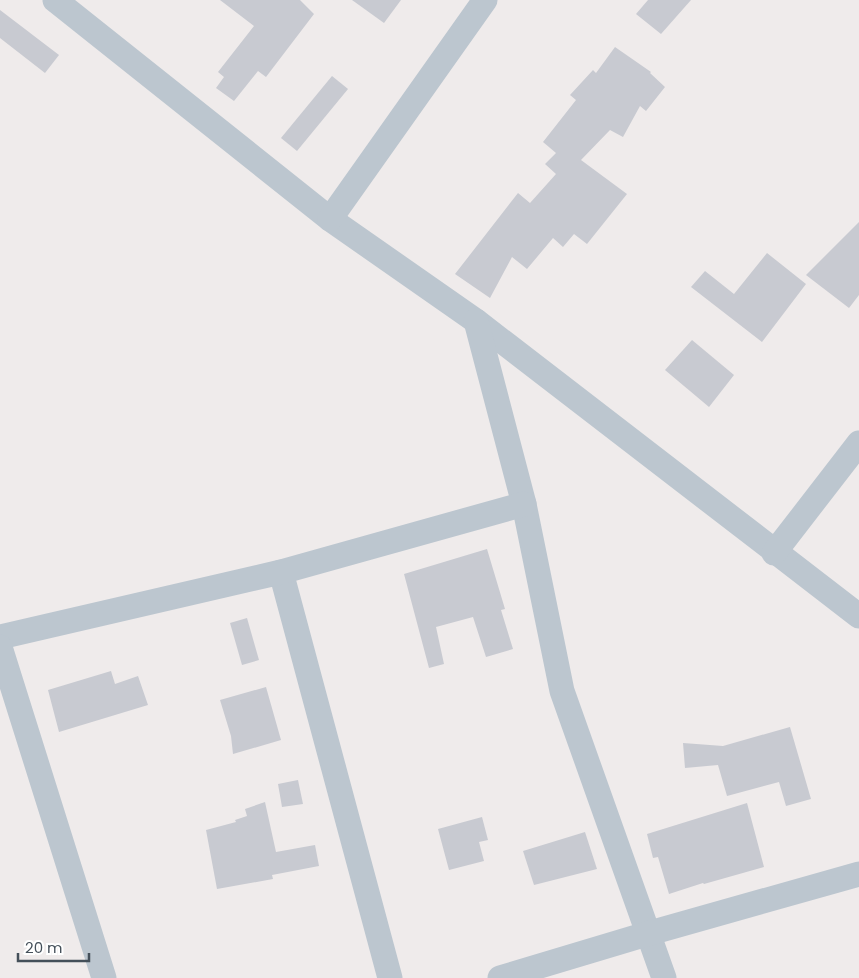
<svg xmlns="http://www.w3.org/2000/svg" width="859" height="978" viewBox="0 0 859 978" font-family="Poppins,sans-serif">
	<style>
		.building { fill: #c8cad1 }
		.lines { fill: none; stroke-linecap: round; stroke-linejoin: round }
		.minor { stroke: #bcc6cf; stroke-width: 25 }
	</style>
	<rect width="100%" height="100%" fill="#efebeb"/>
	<!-- building -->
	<g class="building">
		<path d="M220 0H300L314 14 266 77 258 71 234 101 216 88 224 77 218 72 254 26Z"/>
		<path d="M352 0H401L384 23Z"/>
		<path d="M648 0H691L661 34 636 14Z"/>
		<path d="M0 10 59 55 45 73 0 38Z"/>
		<path d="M615 47 651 72 650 73 665 87 646 111 640 106 623 137 610 130 581 160 627 194 587 244 574 234 563 247 553 238 527 269 512 257 490 298 455 274 518 193 530 203 556 174 545 164 556 153 543 142 576 100 570 95 593 70 596 73Z"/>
		<path d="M332 76 348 89 297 151 281 138Z"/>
		<path d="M859 222V295L849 308 806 275Z"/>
		<path d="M767 253 806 284 762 342 691 287 705 271 734 294Z"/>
		<path d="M692 340 734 375 709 407 665 370Z"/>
		<path d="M487 549 505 609 501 610 513 649 486 657 473 617 436 627 444 664 429 668 404 574Z"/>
		<path d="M247 618 259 660 242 665 230 623Z"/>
		<path d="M111 671 115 684 138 676 148 705 59 732 48 690Z"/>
		<path d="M266 687 281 740 233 754 231 736 220 700Z"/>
		<path d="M790 727 811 799 786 806 779 782 727 796 718 765 685 768 683 743 723 746Z"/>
		<path d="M298 780 303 804 282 807 278 784Z"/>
		<path d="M265 802 276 852 315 845 319 866 272 875 273 879 217 889 206 830 236 822 235 820 247 816 245 809Z"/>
		<path d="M747 803 764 867 704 884 703 883 669 894 658 857 653 858 647 834Z"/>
		<path d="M482 817 488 840 479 842 484 861 449 870 438 829Z"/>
		<path d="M585 832 597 869 534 885 523 851Z"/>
	</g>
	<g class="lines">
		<!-- minor -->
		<g class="minor">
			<path d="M55 0 330 219 476 321 859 616"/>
			<path d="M330 219 485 0"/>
			<path d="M476 321 524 504 562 691 664 978"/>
			<path d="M774 553 859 443"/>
			<path d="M281 572 390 978"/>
			<path d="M0 637 281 572 524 504"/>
			<path d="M0 647 104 978"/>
			<path d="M500 978 650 933 859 874"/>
		</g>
	</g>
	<!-- scale -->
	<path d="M18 953v8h71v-8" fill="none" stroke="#444f59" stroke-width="2.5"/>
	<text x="25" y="953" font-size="15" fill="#444f59" stroke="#ffffff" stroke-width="4" paint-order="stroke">20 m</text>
</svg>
